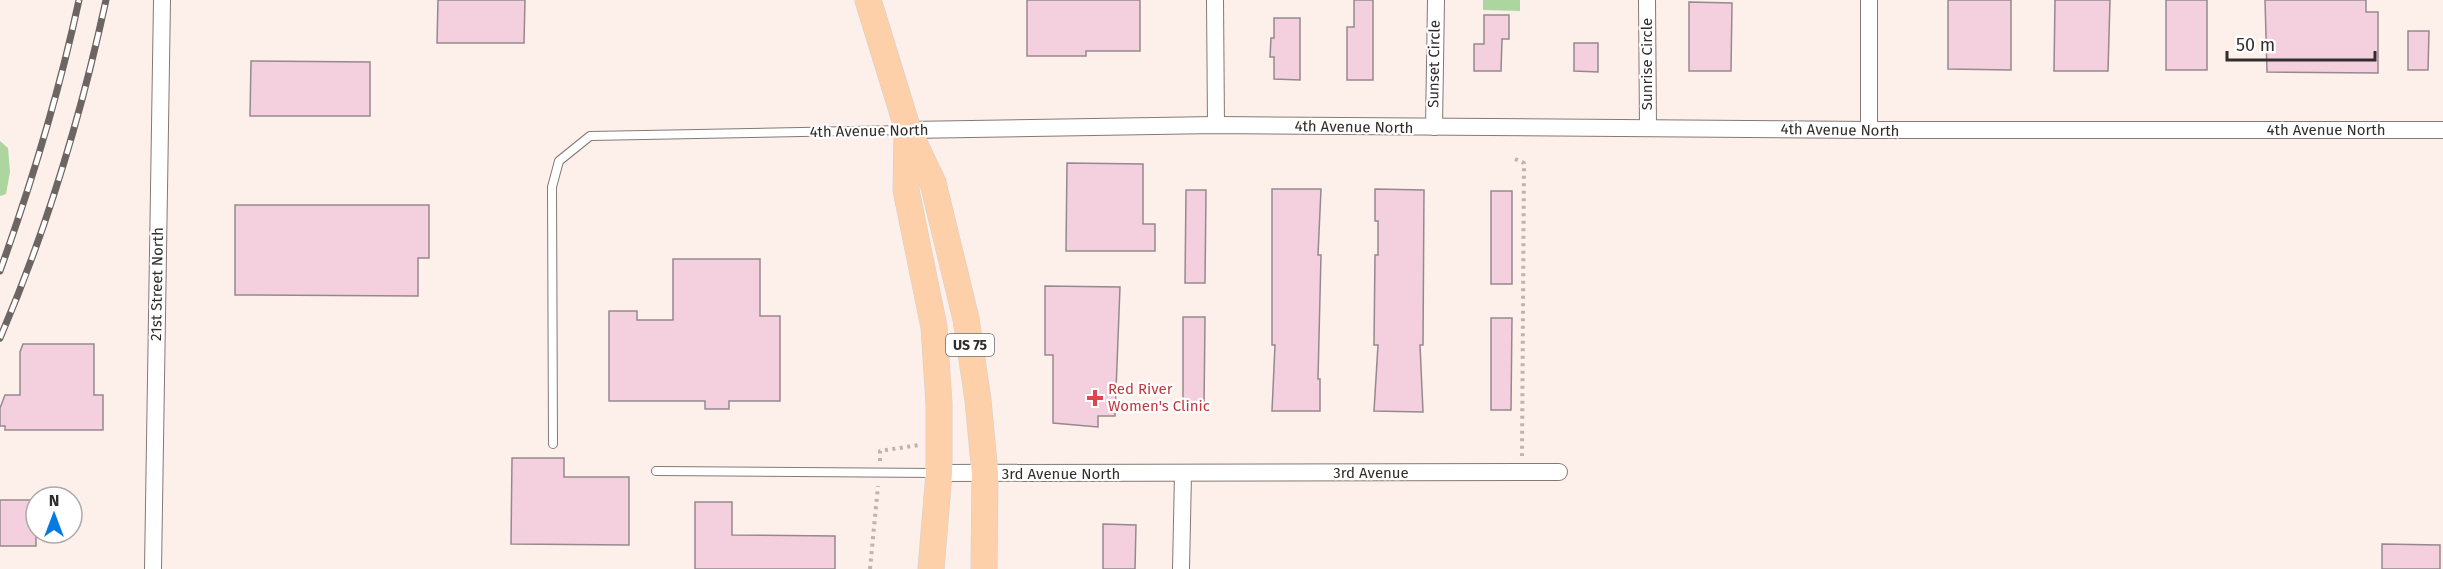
<svg xmlns="http://www.w3.org/2000/svg" width="2443" height="569" viewBox="0 0 2443 569" font-family="'Fira Sans',sans-serif">
	<style>
		.green { fill: #add59f }
		.building { fill: #f4d0df; stroke: #95898e; stroke-width: 1.5 }
		.lines { fill: none; stroke-linecap: round; stroke-linejoin: round }
		.lane-casing { stroke: #847974; stroke-width: 10 }
		.street-casing { stroke: #847974; stroke-width: 18 }
		.primary-casing { stroke: #d2d1d0; stroke-width: 27 }
		.path { stroke: #bdb3af; stroke-width: 4; stroke-dasharray: 3 4.5; stroke-linecap: butt }
		.lane { stroke: #fff; stroke-width: 8 }
		.street { stroke: #fff; stroke-width: 16 }
		.primary { stroke: #fdd0a9; stroke-width: 26 }
		.rail-casing { stroke: #6c6562; stroke-width: 7 }
		.rail { stroke: #fff; stroke-width: 4.5; stroke-dasharray: 14; stroke-linecap: butt }
		.health-dot { fill: #e0444e; stroke: #fff; stroke-width: 2 }
		.labels { text-anchor: middle; dominant-baseline: central; stroke-width: 4.5; stroke-linejoin: round; paint-order: stroke }
		.shield { fill: #fff; stroke: #6f6c6b; stroke-width: 1.5 }
		.shield-label { font-size: 14px; font-weight: bold; fill: #312d2b }
		.street-label { font-size: 15px; fill: #312d2b; stroke: #fff }
		.health-label { font-size: 15px; fill: #be3a42; stroke: #fff; text-anchor: start }
	</style>
	<rect width="100%" height="100%" fill="#fdf0eb"/>
	<!-- green -->
	<g class="green">
		<path d="M1483 0H1520V11L1483 10Z"/>
		<path d="M0 141 8 148 10 172 6 194 0 196Z"/>
	</g>
	<!-- building -->
	<g class="building">
		<path d="M438 0H525L524 43H437Z"/>
		<path d="M1027 0H1140V51H1086V56H1027Z"/>
		<path d="M1354 0H1373V80H1347V27H1354Z"/>
		<path d="M1948 0H2011V70L1948 69Z"/>
		<path d="M2055 0H2110L2108 71H2054Z"/>
		<rect x="2166" y="0" width="41" height="70"/>
		<path d="M2265 0H2366V12H2378V73L2267 72Z"/>
		<path d="M1689 2 1732 3 1731 71H1689Z"/>
		<path d="M1484 15H1509V39H1502L1501 71H1474V44H1484Z"/>
		<path d="M1274 18H1300V80L1274 79V57H1270L1271 38H1274Z"/>
		<path d="M2408 31H2429L2428 70H2408Z"/>
		<path d="M1574 43H1598V72L1574 71Z"/>
		<path d="M251 61 370 62V116H250Z"/>
		<path d="M1067 163 1143 164V224H1155V251H1066Z"/>
		<path d="M1272 189H1321L1318 255H1321L1318 379H1320V411H1272L1275 345H1272Z"/>
		<path d="M1375 189 1424 190 1423 345H1420L1423 412 1374 411 1378 345H1374L1375 255H1378V221H1375Z"/>
		<path d="M1186 190H1206L1205 283H1185Z"/>
		<rect x="1491" y="191" width="21" height="93"/>
		<path d="M235 205H429V258H418V296L235 295Z"/>
		<path d="M673 259H760V316H780V401H729V409H705V401H609V311H637V320H673Z"/>
		<path d="M1045 286 1120 287 1115 416H1098V427L1053 423V355H1045Z"/>
		<path d="M1183 317H1205L1204 409H1183Z"/>
		<path d="M1491 318H1512L1511 410H1491Z"/>
		<path d="M23 344H94V395H103V430H5V426H0V408L5 395H20V352Z"/>
		<path d="M512 458H564V477H629V545L511 544Z"/>
		<rect x="0" y="500" width="36" height="46"/>
		<path d="M695 502H732V535L835 536V569H695Z"/>
		<path d="M1103 524 1136 525 1135 569H1103Z"/>
		<path d="M2382 544 2440 545V569H2382Z"/>
	</g>
	<g class="lines">
		<!-- lane casing -->
		<g class="lane-casing">
			<g id="lane">
				<path d="M553 444 552 187 559 161 590 136 905 130"/>
				<path d="M656 471 937 473"/>
			</g>
		</g>
		<!-- street casing -->
		<g class="street-casing">
			<g id="street">
				<path d="M1215 0 1216 125"/>
				<path d="M1647 0 1648 127"/>
				<path d="M1434 127 1436 0"/>
				<path d="M908 130 1216 125 1869 130H2443"/>
				<path d="M1869 130V0"/>
				<path d="M939 473 1559 472"/>
				<path d="M153 569 162 0"/>
				<path d="M1181 569 1183 474"/>
			</g>
		</g>
		<!-- primary casing -->
		<g class="primary-casing">
			<g id="primary">
				<path d="M868 0 908 130 933 183 966 319 978 400 985 474 984 569"/>
				<path d="M907 134 906 190 934 327 939 404V473L931 569"/>
			</g>
		</g>
		<!-- path -->
		<g class="path">
			<path d="M1515 159 1524 163 1522 456"/>
			<path d="M880 461V451L919 445"/>
			<path d="M870 569 878 486"/>
		</g>
		<!-- lane -->
		<use href="#lane" class="lane"/>
		<!-- street -->
		<use href="#street" class="street"/>
		<!-- primary -->
		<use href="#primary" class="primary"/>
		<!-- rail casing -->
		<g class="rail-casing">
			<g id="rail">
				<path d="M0 271C32 182 59 93 79 0"/>
				<path d="M0 338C47 229 81 116 106 0"/>
			</g>
		</g>
		<!-- rail -->
		<use href="#rail" class="rail"/>
	</g>
	<!-- markers -->
	<path class="health-dot" d="M1092 389h6v6h6v6h-6v6h-6v-6h-6v-6h6z"/>
	<g class="labels">
		<!-- shield labels -->
		<rect class="shield" x="946" y="334" width="48" height="22" rx="4.5"/>
		<g class="shield-label">
			<text x="970" y="345">US 75</text>
		</g>
		<!-- street labels -->
		<g class="street-label">
			<text transform="translate(1434 64) rotate(-89)">Sunset Circle</text>
			<text transform="translate(1647 64) rotate(-90)">Sunrise Circle</text>
			<text transform="translate(1354 127) rotate(1)">4th Avenue North</text>
			<text transform="translate(1840 130) rotate(1)">4th Avenue North</text>
			<text x="2326" y="130">4th Avenue North</text>
			<text transform="translate(869 131) rotate(-1)">4th Avenue North</text>
			<text transform="translate(157 284) rotate(-89)">21st Street North</text>
			<text x="1371" y="473">3rd Avenue</text>
			<text x="1061" y="474">3rd Avenue North</text>
		</g>
		<!-- health labels -->
		<g class="health-label">
			<text x="1108" y="389">Red River<tspan x="1108" dy="17">Women's Clinic</tspan></text>
		</g>
	</g>
	<!-- north arrow -->
	<g transform="translate(54 515)"><circle r="28" fill="#ffffff" stroke="#adabaa" stroke-width="1.5"/>
	<path d="M0-4.5L10 22L0 15L-10 22Z" fill="#067ae1"/>
	<text y="-9" font-size="16" font-weight="bold" text-anchor="middle" fill="#312d2b">N</text>
	</g>
	<!-- scale -->
	<path d="M2227 51v9h148v-9" fill="none" stroke="#312d2b" stroke-width="3"/>
	<text x="2236" y="51" font-size="18" fill="#312d2b" stroke="#ffffff" stroke-width="4.5" paint-order="stroke">50 m</text>
</svg>
